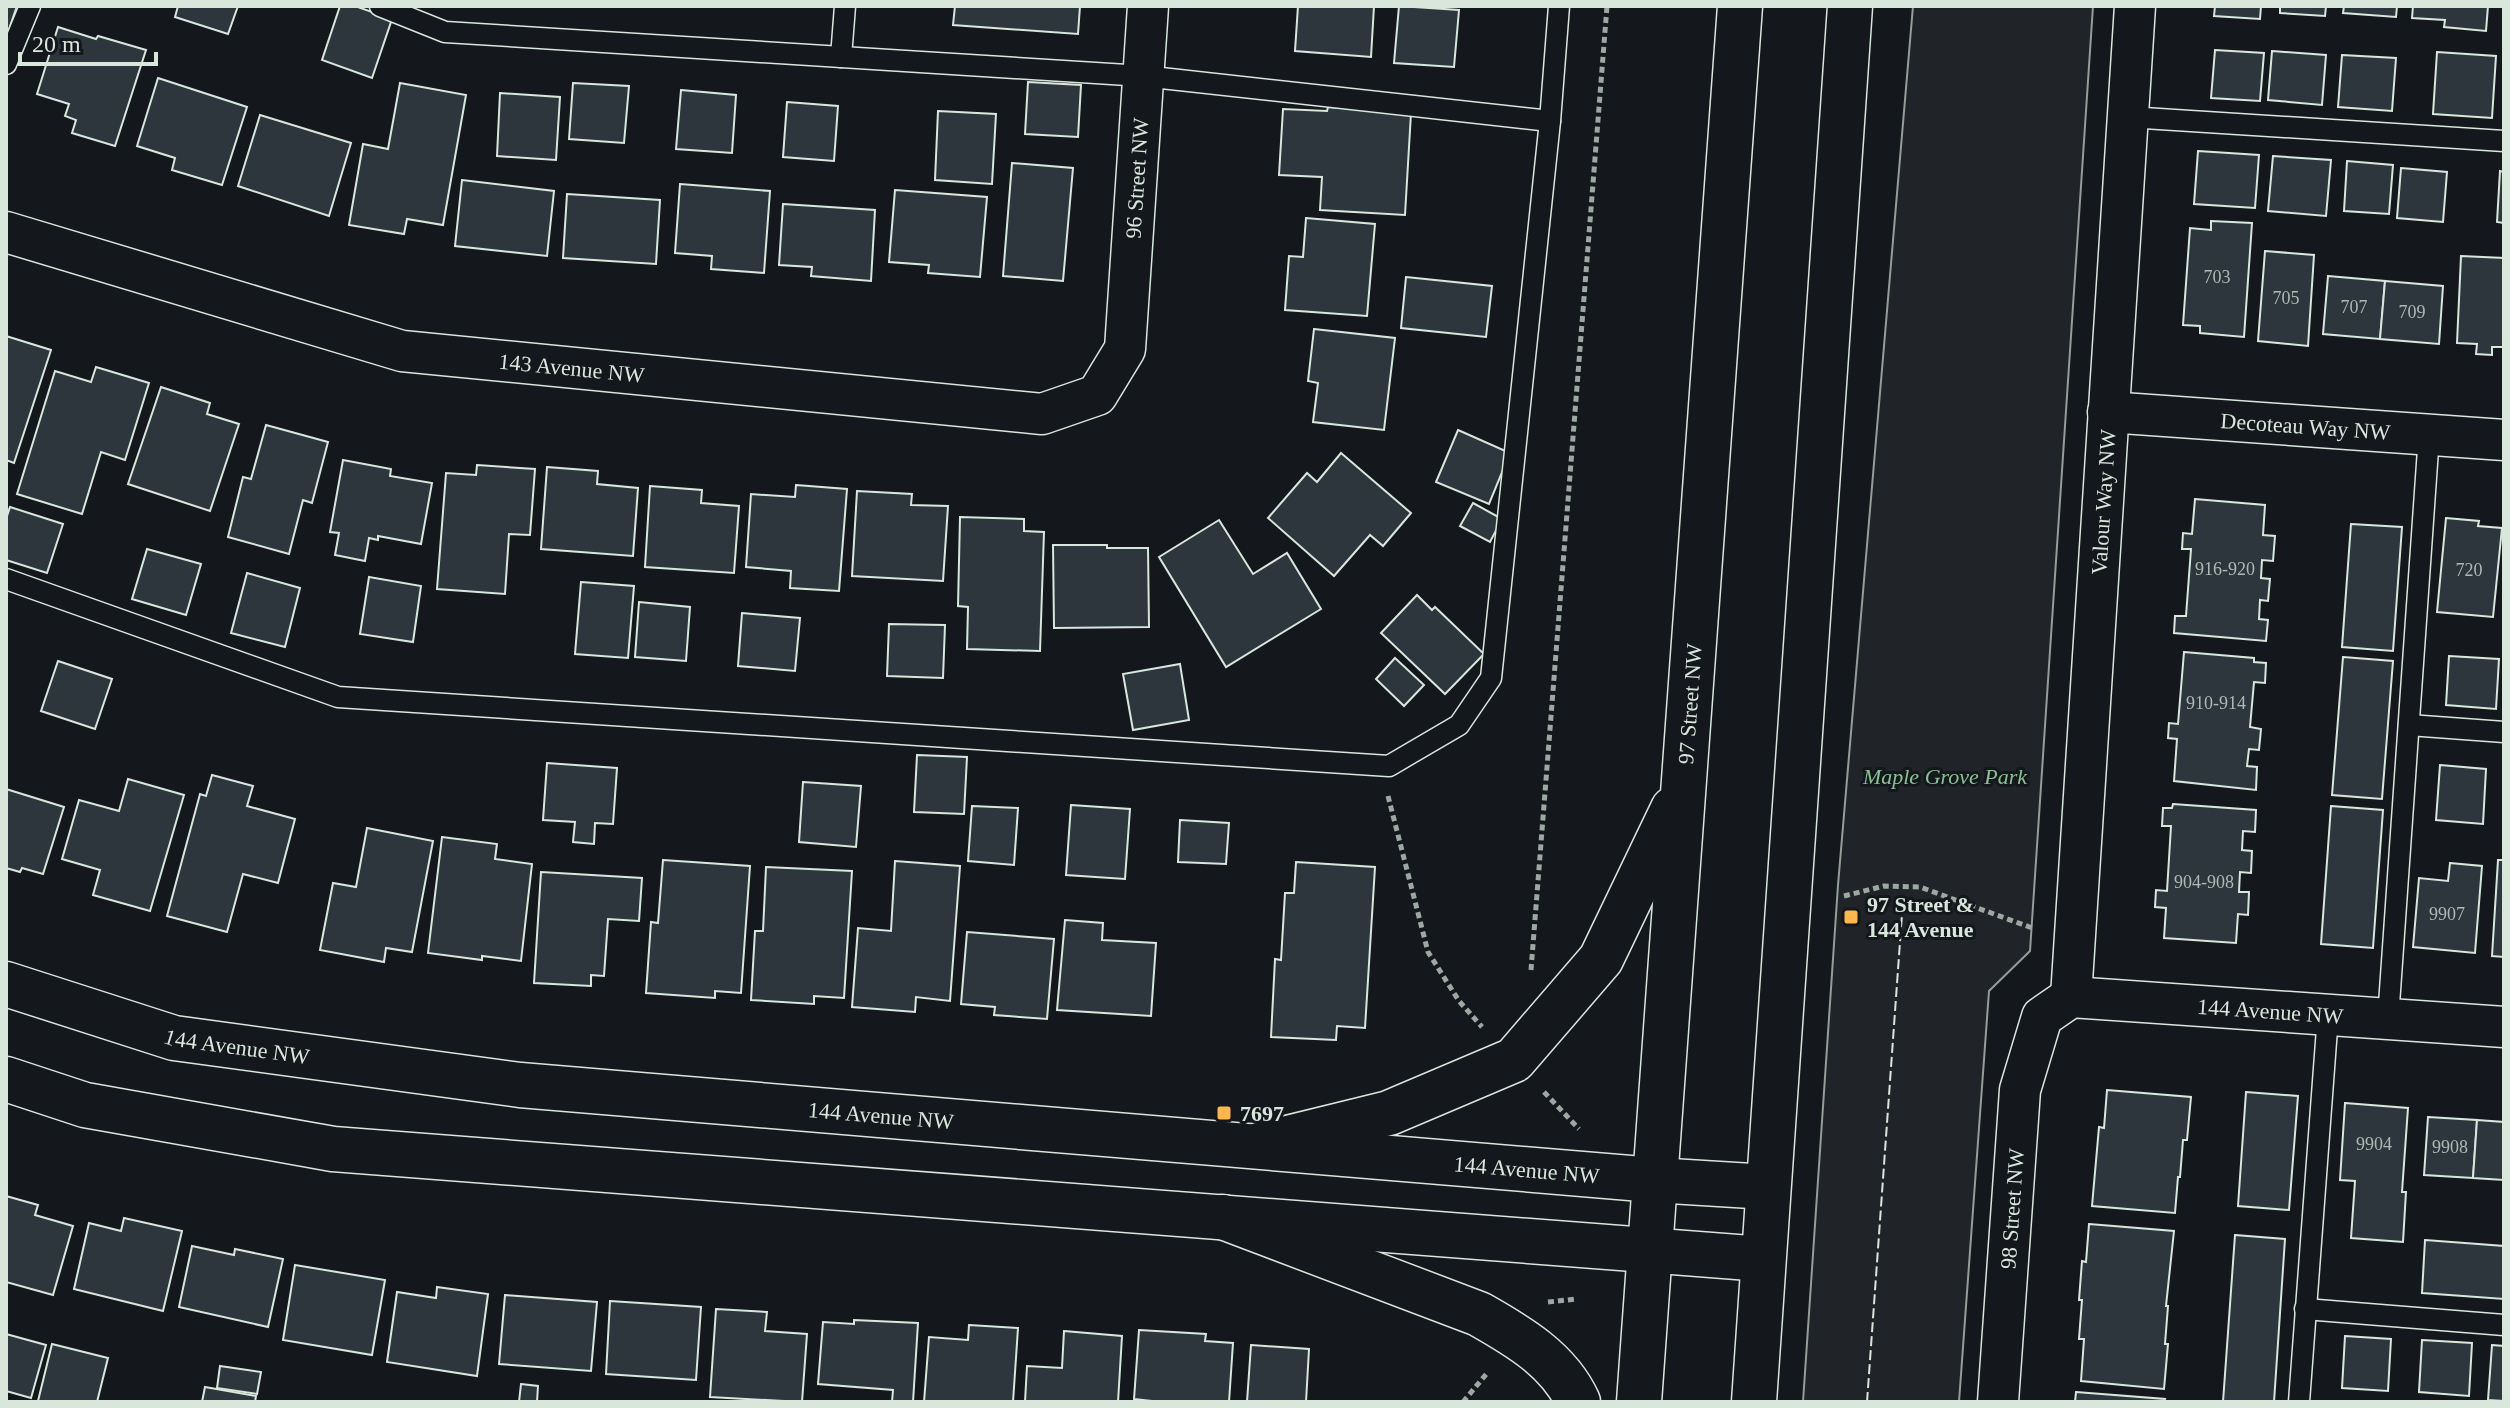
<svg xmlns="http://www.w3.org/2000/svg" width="2510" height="1408" viewBox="0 0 2510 1408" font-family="'Times New Roman',serif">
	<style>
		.green { fill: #202428; stroke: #939e99; stroke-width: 2 }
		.building { fill: #2c363c; stroke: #d8e6dc; stroke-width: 2 }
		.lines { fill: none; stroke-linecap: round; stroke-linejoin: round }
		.lane-casing { stroke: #d8e6dc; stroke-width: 23 }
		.street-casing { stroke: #d8e6dc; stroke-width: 43 }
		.secondary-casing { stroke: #d8e6dc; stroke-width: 47 }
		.primary-casing { stroke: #d8e6dc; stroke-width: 47 }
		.path { stroke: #9da8a2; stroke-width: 5; stroke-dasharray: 6 4; stroke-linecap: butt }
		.lane { stroke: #14181c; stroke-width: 20 }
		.street { stroke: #14181c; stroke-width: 40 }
		.secondary { stroke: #14181c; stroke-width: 44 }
		.primary { stroke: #14181c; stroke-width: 44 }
		.fence { stroke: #d8e6dc; stroke-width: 2; stroke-dasharray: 10 4; stroke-linecap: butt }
		.poi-dot { fill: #ffb74d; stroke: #14181c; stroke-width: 3 }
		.labels { text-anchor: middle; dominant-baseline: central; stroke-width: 6; stroke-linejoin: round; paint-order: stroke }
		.number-label { font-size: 18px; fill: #adbab4 }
		.street-label { font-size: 22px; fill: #d8e6dc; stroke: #14181c }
		.park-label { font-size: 22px; font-style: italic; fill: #8ac095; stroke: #14181c }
		.poi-label { font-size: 22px; font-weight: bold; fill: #d8e6dc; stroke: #14181c; text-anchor: start }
	</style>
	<rect width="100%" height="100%" fill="#14181c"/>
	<!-- green -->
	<path class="green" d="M1913 6H2093L2030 951 1989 991 1959 1402H1803L1838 885Z"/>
	<!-- building -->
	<g class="building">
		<path d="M6 6H17L7 35H6Z"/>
		<path d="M178 6H238L228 34 175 17Z"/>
		<path d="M340 6H355L392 19 372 78 322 60Z"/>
		<path d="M955 6H1080L1078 34 953 25Z"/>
		<path d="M1298 6H1374L1371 57 1295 51Z"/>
		<path d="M1399 6 1459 10 1454 67 1394 63Z"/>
		<path d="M2215 6H2261L2260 19 2214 16Z"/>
		<path d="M2280 6H2326L2325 16 2280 13Z"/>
		<path d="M2344 6H2397L2396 17 2343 13Z"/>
		<path d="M2413 6H2488L2486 31 2444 27 2445 20 2412 18Z"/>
		<path d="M58 27 96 39 98 36 146 50 115 146 72 133 76 120 65 116 69 104 37 94Z"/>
		<path d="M2215 50 2264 53 2260 101 2211 98Z"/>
		<path d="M2272 51 2326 55 2322 105 2268 100Z"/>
		<path d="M2437 52 2496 56 2492 118 2433 114Z"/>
		<path d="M2342 55 2396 58 2392 111 2338 107Z"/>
		<path d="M158 78 247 107 222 185 172 170 175 158 137 146Z"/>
		<path d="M1028 82 1081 85 1078 137 1025 134Z"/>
		<path d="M400 83 466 95 443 225 407 219 404 234 349 225 363 144 388 149Z"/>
		<path d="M573 83 629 86 624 143 569 139Z"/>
		<path d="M681 90 736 95 732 153 676 149Z"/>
		<path d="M500 93 560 97 556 160 497 156Z"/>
		<path d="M787 102 838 106 834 161 783 157Z"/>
		<path d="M1328 107 1411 113 1405 215 1320 210 1322 177 1279 175 1283 109 1327 111Z"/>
		<path d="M938 111 996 114 992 184 935 180Z"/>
		<path d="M260 115 351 143 329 216 238 186Z"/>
		<path d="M2198 151 2259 155 2255 208 2194 204Z"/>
		<path d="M2273 156 2331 160 2326 216 2268 211Z"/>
		<path d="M2347 161 2393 165 2389 214 2344 211Z"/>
		<path d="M1012 163 1073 168 1063 281 1003 276Z"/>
		<path d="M2401 168 2447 172 2443 222 2397 218Z"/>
		<path d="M2500 171 2504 172V223L2497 222Z"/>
		<path d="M462 180 554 191 547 256 455 246Z"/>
		<path d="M680 184 770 191 764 273 711 269 712 256 675 253Z"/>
		<path d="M895 190 987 197 980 277 928 273 929 265 889 262Z"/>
		<path d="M567 194 660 200 656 264 563 258Z"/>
		<path d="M783 204 875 210 871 281 811 276 812 267 779 265Z"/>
		<path d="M1306 218 1375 224 1367 316 1285 310 1289 256 1303 257Z"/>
		<path d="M2211 221 2252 223 2244 337 2200 333V326L2183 325 2190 228 2211 230Z"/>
		<path d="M2265 251 2314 255 2308 346 2258 341Z"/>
		<path d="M2461 256 2504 258V347H2492V355L2476 354 2477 344 2457 343Z"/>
		<path d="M2328 276 2385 281 2380 339 2323 334Z"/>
		<path d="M1406 277 1492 286 1486 337 1401 328Z"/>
		<path d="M2385 281 2443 286 2439 344 2380 339Z"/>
		<path d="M1314 329 1395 338 1384 430 1313 422 1318 383 1308 381Z"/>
		<path d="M6 336 51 350 14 463 6 460Z"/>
		<path d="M96 367 149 383 125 460 101 452 82 514 17 494 55 371 91 382Z"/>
		<path d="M161 387 210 403 207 414 239 424 210 511 128 484Z"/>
		<path d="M266 425 328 442 312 503 303 500 289 554 228 537 243 477 251 479Z"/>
		<path d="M1458 430 1510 453 1489 504 1436 482Z"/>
		<path d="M1341 453 1411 513 1383 546 1370 535 1334 576 1268 518 1307 473 1317 482Z"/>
		<path d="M343 460 391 469 390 476 432 483 421 544 378 536V540L369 538 365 561 335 555 339 533 330 532Z"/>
		<path d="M477 465 535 469 530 535 509 534 505 594 437 589 446 473 476 475Z"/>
		<path d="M547 467 598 471 597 484 638 488 633 556 541 549Z"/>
		<path d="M796 485 847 489 839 591 790 588 791 571 746 567 751 494 795 497Z"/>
		<path d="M650 486 702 490 701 503 739 506 734 573 645 567Z"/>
		<path d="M857 491 912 494 911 505 948 506 943 581 852 576Z"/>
		<path d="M2195 499 2265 505 2263 535 2275 536 2273 561 2262 560 2261 578 2270 579 2268 601 2260 600 2259 619 2268 620 2266 641 2174 633 2175 616H2186L2191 549H2182L2183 533 2192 534Z"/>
		<path d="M1473 503 1502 519 1490 542 1460 526Z"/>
		<path d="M10 507 63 524 47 573 6 560V519Z"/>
		<path d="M960 517 1024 519V531L1044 532 1040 651 967 649 968 607 958 606Z"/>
		<path d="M2446 518 2479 521 2478 526 2502 528 2493 617 2437 612Z"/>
		<path d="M1219 520 1253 574 1287 553 1321 609 1226 667 1159 557Z"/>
		<path d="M2351 524 2402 527 2393 651 2342 647Z"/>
		<path d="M1053 545H1107V548H1148L1149 627 1054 628Z"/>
		<path d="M147 549 201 564 186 615 132 599Z"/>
		<path d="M247 573 300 588 285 647 231 633Z"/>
		<path d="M369 577 421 586 413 642 360 634Z"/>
		<path d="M581 582 634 586 628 658 575 654Z"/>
		<path d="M1417 595 1432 610 1435 607 1484 654 1445 694 1381 633Z"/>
		<path d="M639 602 690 607 686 661 635 657Z"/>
		<path d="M742 613 800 618 795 671 738 666Z"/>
		<path d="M889 624 945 625 943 678 887 676Z"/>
		<path d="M2184 652 2254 658V662L2266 663 2265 683 2254 682 2250 727 2261 729 2259 750 2249 749 2247 766 2257 767 2256 790 2174 781 2177 739 2168 738 2169 723 2178 724Z"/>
		<path d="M2449 656 2499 659 2496 709 2446 705Z"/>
		<path d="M2343 657 2393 661 2382 799 2332 795Z"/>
		<path d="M1395 658 1424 685 1404 706 1376 679Z"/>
		<path d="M58 661 112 679 95 729 41 711Z"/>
		<path d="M1180 664 1189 720 1133 730 1123 674Z"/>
		<path d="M917 755 967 757 964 814 914 812Z"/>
		<path d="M547 763 617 768 613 824 595 823 594 844 573 842 575 822 543 820Z"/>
		<path d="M2440 765 2486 769 2483 824 2436 820Z"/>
		<path d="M212 775 253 786 247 806 295 819 278 883 243 874 227 932 167 916 200 794 206 796Z"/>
		<path d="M128 779 184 795 150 911 93 895 100 870 62 859 79 800 119 811Z"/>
		<path d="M803 782 861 786 856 847 799 842Z"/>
		<path d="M6 789 64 807 43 874 22 868 20 872 6 868Z"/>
		<path d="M2173 804 2256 810 2255 832 2243 831 2242 850 2252 851 2251 873 2240 872 2239 892H2249L2248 915 2238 914 2236 943 2164 938 2166 908 2155 907 2156 890 2167 891 2171 826H2162L2163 808H2172Z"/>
		<path d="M1071 805 1130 809 1125 879 1066 875Z"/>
		<path d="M972 806 1018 808 1014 865 968 861Z"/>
		<path d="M2331 806 2383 810 2373 948 2321 944Z"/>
		<path d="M1180 820 1229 823 1226 864 1178 862Z"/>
		<path d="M367 828 433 841 412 952 386 948 384 962 320 950 333 883 356 887Z"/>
		<path d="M442 837 497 844 495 859 532 864 521 961 482 956V960L428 953Z"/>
		<path d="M663 860 750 866 741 993 715 991V998L646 993 651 922 658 923Z"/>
		<path d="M2498 860H2504V957L2492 956Z"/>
		<path d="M895 861 960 866 950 1001 916 997 915 1012 852 1007 858 928 891 931Z"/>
		<path d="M1296 862 1375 867 1365 1028 1337 1026 1336 1040 1271 1037 1275 959 1281 960 1285 893H1294Z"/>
		<path d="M2450 863 2482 866 2475 953 2413 947 2419 878 2448 881Z"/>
		<path d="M766 867 852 871 844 998 814 996V1004L751 1000 755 931H763Z"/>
		<path d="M541 872 642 878 639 921 608 919 604 976 591 975V986L534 983Z"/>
		<path d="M1065 920 1103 923 1102 940 1156 943 1151 1016 1057 1010Z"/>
		<path d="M967 932 1054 939 1047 1019 994 1015 995 1007 961 1004Z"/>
		<path d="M2107 1090 2191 1097 2187 1140H2183L2180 1177H2178L2175 1213 2092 1206 2099 1127 2104 1128Z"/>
		<path d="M2246 1092 2298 1096 2289 1210 2238 1206Z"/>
		<path d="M2345 1103 2408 1108 2402 1192H2406L2403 1242 2351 1238 2355 1181 2340 1180Z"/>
		<path d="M2428 1117 2477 1120 2473 1178 2424 1175Z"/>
		<path d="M2477 1120 2504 1122V1180L2473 1178Z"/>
		<path d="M6 1196 38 1205 35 1215 73 1226 53 1295 6 1282Z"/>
		<path d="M124 1218 182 1231 163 1311 74 1289 89 1223 121 1231Z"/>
		<path d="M2089 1224 2174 1231 2166 1306H2168L2165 1344H2168L2164 1389 2081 1381 2084 1339H2079L2082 1300H2079L2082 1261 2086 1262Z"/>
		<path d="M2235 1235 2285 1239 2274 1402H2223Z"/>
		<path d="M2425 1240 2504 1246V1299L2422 1293Z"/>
		<path d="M192 1246 234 1255 235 1249 283 1259 268 1327 179 1307Z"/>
		<path d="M295 1265 385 1280 372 1355 283 1340Z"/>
		<path d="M437 1287 488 1294 477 1376 387 1362 397 1292 436 1298Z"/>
		<path d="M505 1295 597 1302 591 1371 499 1364Z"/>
		<path d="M610 1301 701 1307 696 1380 606 1374Z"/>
		<path d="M716 1309 767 1312 765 1331 807 1334 802 1402 710 1397Z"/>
		<path d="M854 1320 918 1323 913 1402H892L893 1390 818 1384 823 1322 854 1324Z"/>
		<path d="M969 1325 1018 1328 1013 1402H924L929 1337 968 1340Z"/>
		<path d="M1139 1330 1206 1334 1205 1341 1233 1343 1229 1402H1161L1134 1399Z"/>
		<path d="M1064 1331 1122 1336 1118 1402H1025L1027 1366 1062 1368Z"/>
		<path d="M6 1334 46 1345 31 1398 6 1391Z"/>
		<path d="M2345 1336 2391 1339 2388 1391 2342 1388Z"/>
		<path d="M2422 1340 2472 1343 2469 1396 2419 1392Z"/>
		<path d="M52 1344 108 1358 97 1402 38 1401Z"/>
		<path d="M1251 1345 1309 1349 1306 1402H1247Z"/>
		<path d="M2492 1345 2504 1346V1401L2488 1400Z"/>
		<path d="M220 1366 261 1372 257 1394 217 1388Z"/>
		<path d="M521 1384 538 1386 537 1402H519Z"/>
		<path d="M205 1387 256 1396 255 1402H202Z"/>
		<path d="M2076 1392 2165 1399 2164 1402H2075Z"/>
	</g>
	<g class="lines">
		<!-- lane casing -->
		<g class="lane-casing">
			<g id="lane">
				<path d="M380 6 445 32 1143 76 1550 121"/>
				<path d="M841 57 845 6"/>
				<path d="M6 64 30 6"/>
				<path d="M2128 117 2504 141"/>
				<path d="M6 579 338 697 1389 766 1459 725 1491 678 1550 121 1559 6"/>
				<path d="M2409 725 2504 732"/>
				<path d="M2388 1019 2429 435"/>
				<path d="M2305 1309 2504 1325"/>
				<path d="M2299 1402 2328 1015"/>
			</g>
		</g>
		<!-- street casing -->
		<g class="street-casing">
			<g id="street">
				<path id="s1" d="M6 232 402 351 1042 414 1097 395 1125 349 1148 6"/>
				<path id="s2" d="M2108 412 2504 440"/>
				<path id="s3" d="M2071 997 2135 6"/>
				<path id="s4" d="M1998 1402 2020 1090 2042 1017 2071 997 2504 1027"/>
			</g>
		</g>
		<!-- secondary casing -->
		<g class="secondary-casing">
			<g id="secondary">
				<path id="s5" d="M6 984 174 1038 520 1085 1654 1180 1768 1187"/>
				<path d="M6 1079 85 1105 333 1149 1763 1259"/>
			</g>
		</g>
		<!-- primary casing -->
		<g class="primary-casing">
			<g id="primary">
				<path d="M1255 1146 1389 1113 1514 1060 1601 959 1673 809"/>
				<path d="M1223 1217 1479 1314C1518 1336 1559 1360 1578 1402"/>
				<path id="s6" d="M1639 1402 1740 6"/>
				<path d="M1754 1402 1850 6"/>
			</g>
		</g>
		<!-- path -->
		<g class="path">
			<path d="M1388 796 1428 952 1459 1001 1482 1027"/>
			<path d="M1844 896 1884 886 1920 887 2035 929"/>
			<path d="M1531 970 1607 6"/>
			<path d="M1544 1092 1579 1129"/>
			<path d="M1548 1302 1577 1299"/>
			<path d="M1463 1402 1488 1372"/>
		</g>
		<!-- lane -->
		<use href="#lane" class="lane"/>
		<!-- street -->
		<use href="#street" class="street"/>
		<!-- secondary -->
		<use href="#secondary" class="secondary"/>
		<!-- primary -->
		<use href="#primary" class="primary"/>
		<!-- fence -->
		<path class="fence" d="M1867 1402 1903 900"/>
	</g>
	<!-- markers -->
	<g class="poi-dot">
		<rect x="1843" y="909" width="16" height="16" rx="4"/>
		<rect x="1216" y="1105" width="16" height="16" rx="4"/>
	</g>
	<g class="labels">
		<!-- number labels -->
		<g class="number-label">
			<text x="2217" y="277">703</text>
			<text x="2286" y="298">705</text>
			<text x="2354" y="307">707</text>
			<text x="2412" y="312">709</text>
			<text x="2225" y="569">916-920</text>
			<text x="2469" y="570">720</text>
			<text x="2216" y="703">910-914</text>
			<text x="2204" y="882">904-908</text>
			<text x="2447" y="914">9907</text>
			<text x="2374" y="1144">9904</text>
			<text x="2450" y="1147">9908</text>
		</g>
		<!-- street labels -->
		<g class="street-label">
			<text stroke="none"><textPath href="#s1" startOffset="1340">96 Street NW</textPath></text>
			<text stroke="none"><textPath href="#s1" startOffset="584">143 Avenue NW</textPath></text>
			<text stroke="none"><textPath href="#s2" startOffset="198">Decoteau Way NW</textPath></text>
			<text stroke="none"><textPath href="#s3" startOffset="496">Valour Way NW</textPath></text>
			<text stroke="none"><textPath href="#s6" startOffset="700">97 Street NW</textPath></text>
			<text stroke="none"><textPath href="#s4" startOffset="624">144 Avenue NW</textPath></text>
			<text stroke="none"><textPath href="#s5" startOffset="240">144 Avenue NW</textPath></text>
			<text stroke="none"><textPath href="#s5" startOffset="888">144 Avenue NW</textPath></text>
			<text stroke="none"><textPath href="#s5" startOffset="1536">144 Avenue NW</textPath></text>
			<text stroke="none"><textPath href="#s4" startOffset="194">98 Street NW</textPath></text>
		</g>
		<!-- park labels -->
		<g class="park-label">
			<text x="1945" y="776">Maple Grove Park</text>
		</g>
		<!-- poi labels -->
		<g class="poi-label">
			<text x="1867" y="904">97 Street &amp;<tspan x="1867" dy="25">144 Avenue</tspan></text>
			<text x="1240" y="1113">7697</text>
		</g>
	</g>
	<!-- border -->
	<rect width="2510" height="1408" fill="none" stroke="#d8e6dc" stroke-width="16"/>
	<!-- scale -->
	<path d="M20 52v12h136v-12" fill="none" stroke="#d8e6dc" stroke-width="4"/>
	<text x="32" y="52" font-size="24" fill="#d8e6dc" stroke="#14181c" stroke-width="6" paint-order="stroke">20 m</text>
</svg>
